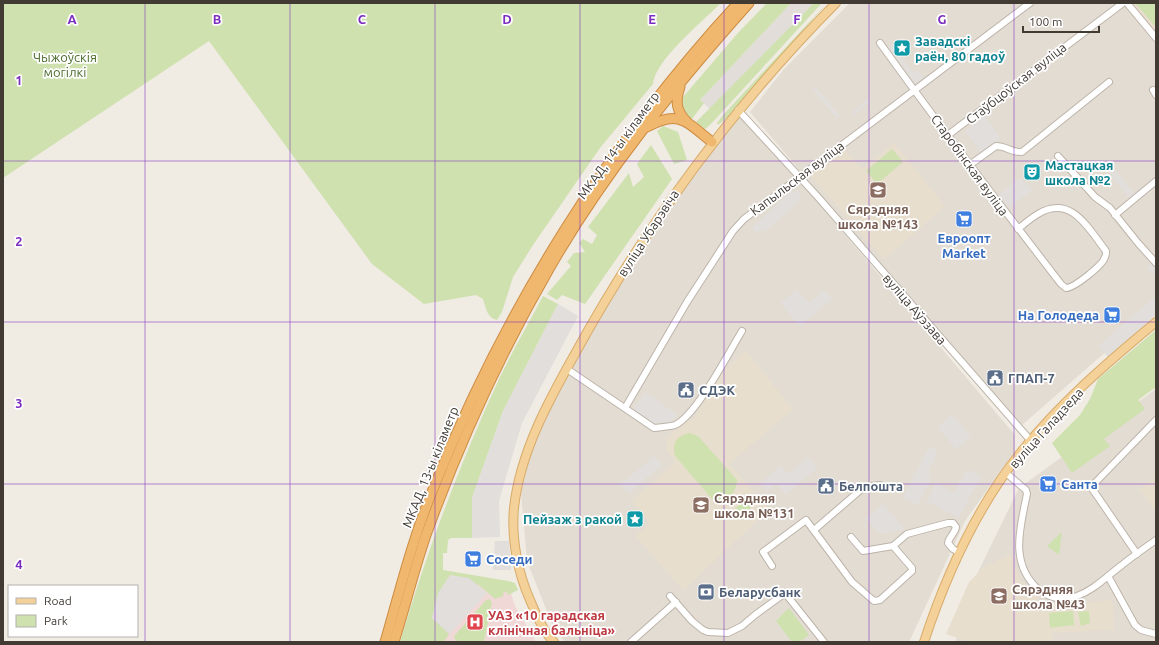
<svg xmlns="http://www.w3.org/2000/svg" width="1159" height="645" viewBox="0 0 1159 645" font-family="Ubuntu,sans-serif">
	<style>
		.residential { fill: #e3dcd2 }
		.industrial { fill: #e2ddd8 }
		.education { fill: #e8dece }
		.medical { fill: #f0d8d7 }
		.green { fill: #cfe1af }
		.parking { fill: #e1dedb }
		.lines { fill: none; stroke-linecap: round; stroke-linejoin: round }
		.minor-casing { stroke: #bdb4aa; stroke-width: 8 }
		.major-casing { stroke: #d7ab6a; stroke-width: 10 }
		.highway-casing { stroke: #cd8b40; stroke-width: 11 }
		.minor { stroke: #fff; stroke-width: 6 }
		.major { stroke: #f4d198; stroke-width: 8 }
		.highway { stroke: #f0b86e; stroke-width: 9 }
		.grid { fill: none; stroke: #7b2cbf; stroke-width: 1; stroke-opacity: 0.55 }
		.labels { text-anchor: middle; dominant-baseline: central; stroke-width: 3.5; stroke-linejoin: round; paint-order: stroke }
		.culture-label { font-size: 13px; font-weight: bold; fill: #0d838f; stroke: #fff; text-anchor: start }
		.park-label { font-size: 13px; fill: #4c6c2e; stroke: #fff }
		.street-label { font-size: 13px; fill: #413b34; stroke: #fff }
		.education-label { font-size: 13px; font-weight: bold; fill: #785e54; stroke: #fff; text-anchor: start }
		.shop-label { font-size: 13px; font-weight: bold; fill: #366cbe; stroke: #fff; text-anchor: start }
		.service-label { font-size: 13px; font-weight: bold; fill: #4e5e75; stroke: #fff; text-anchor: start }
		.health-label { font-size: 13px; font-weight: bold; fill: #be3a42; stroke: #fff; text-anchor: start }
		.grid-label { font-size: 13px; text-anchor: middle; font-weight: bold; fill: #7b2cbf; stroke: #fff; stroke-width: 3.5; stroke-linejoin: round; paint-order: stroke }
	</style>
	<rect width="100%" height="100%" fill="#f0ebe3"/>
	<!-- residential -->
	<g class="residential">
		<path d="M850 3H1156V308L1022 425 1015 423 887 278 818 192 750 112 784 69Z"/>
		<path d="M739 116 812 196 1015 435V451L965 521 909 642H565L554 629 527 561 521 494 529 459 544 419 594 329 636 258 684 186Z"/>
		<path d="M1156 389V642H956L960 609 1019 488Z"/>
	</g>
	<!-- industrial -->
	<path class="industrial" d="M791 3H815L712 111 700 100Z"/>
	<!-- education -->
	<g class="education">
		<path d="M1132 3H1156V33L1132 4Z"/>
		<path d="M894 143 945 206 884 260 809 174 843 148 862 169Z"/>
		<path d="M746 351 793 409 729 464 769 509 683 591 636 536 650 523 632 501 675 462 666 450 667 438 680 424 688 420 692 421 723 371Z"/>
		<path d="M1156 477V512L1139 489Z"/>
		<path d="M1012 554 1013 562 1022 582 1044 605 1112 600 1115 630 1052 633 1053 640 1028 642H970L946 634 969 582 984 567Z"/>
	</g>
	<!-- medical -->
	<path class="medical" d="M438 570 507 581 515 606 536 642H420Z"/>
	<!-- green -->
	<g class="green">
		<path d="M3 3H721C703 21 655 60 653 84L600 148 533 245 513 277 502 312 497 320C487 318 486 308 483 299L476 295 424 304 372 264 209 41 3 178Z"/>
		<path d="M767 3H791L700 100 704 103 692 119 684 113 681 105 683 97 737 34Z"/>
		<path d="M814 3H822L710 125 705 129 696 122Z"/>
		<path d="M827 3 727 118 718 125 717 123 723 115Z"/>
		<path d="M1135 3H1156V27Z"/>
		<path d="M663 126 678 132 687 160 674 164 657 131Z"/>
		<path d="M651 145 672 179 585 304 562 295 557 300 547 294 571 266 567 262 574 253 585 252 579 243 583 239 592 244 597 235 588 227 629 173 633 187 644 177 637 164Z"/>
		<path d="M892 149 903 162 877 184 866 171Z"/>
		<path d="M543 296 558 304 503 411 472 498V538H451L448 540 447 553H443V570L508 581 515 583 518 590 508 595 507 591 503 593 504 596 495 599 479 585 432 618 449 634 444 642H400C427 551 460 463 500 377 513 350 529 323 543 296Z"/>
		<path d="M1156 330V387L1138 400 1145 409 1104 439 1110 446 1072 473 1052 443 1080 415 1090 399 1098 379Z"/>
		<path d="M690 433 698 436 737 480C736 494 727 505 713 500L675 456C672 443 676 436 690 433Z"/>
		<path d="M750 494 758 501 740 518 733 511Z"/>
		<path d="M1062 532 1059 555 1047 546Z"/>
		<path d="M489 599 492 602 484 642H458L454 638 455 635 486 600Z"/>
		<path d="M789 608 809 635 799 642H792L776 621Z"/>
		<path d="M1073 611 1074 625 1050 628 1049 613Z"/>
		<path d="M1089 611 1090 623 1081 626 1078 612Z"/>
	</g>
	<!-- parking -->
	<g class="parking">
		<path d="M892 44 913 72 917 70 923 78 915 83 888 47Z"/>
		<path d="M816 87 840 116 837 119 813 90Z"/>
		<path d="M869 98 871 101 854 115 852 112Z"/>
		<path d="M985 116 1001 138 981 153 965 131Z"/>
		<path d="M1112 166 1136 195 1131 200 1107 171Z"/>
		<path d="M1020 177 1032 190 1010 208 999 195Z"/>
		<path d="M797 190 802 195 799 198 800 200 765 232 762 228 757 233 752 227 792 191 794 193Z"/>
		<path d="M1154 261 1156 263V277L1147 267Z"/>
		<path d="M797 289 809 303 824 290 832 299 800 326 780 303Z"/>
		<path d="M1156 296V315L1108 357 1098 346Z"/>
		<path d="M558 304 578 316 522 423 499 501 500 537 472 538V498L503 411Z"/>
		<path d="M645 392 678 415 671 422 655 424 633 410Z"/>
		<path d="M952 414 971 437 956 449 937 427Z"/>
		<path d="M929 447 938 451 928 473 932 476 918 505 903 498Z"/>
		<path d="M654 456 662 465 629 493 621 484Z"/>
		<path d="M808 457 817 468 786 495 776 484 767 492 760 484 781 465 789 474Z"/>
		<path d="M967 469 981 476 959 518 927 501 936 483 954 493Z"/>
		<path d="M883 504 905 529 880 534 866 518Z"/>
		<path d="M495 541H509L511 570H493Z"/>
		<path d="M450 575 469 578 487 593 450 634 432 618 438 593Z"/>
	</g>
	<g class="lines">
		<!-- minor casing -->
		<g class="minor-casing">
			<g id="minor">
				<path d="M1127 3 1156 38"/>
				<path d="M880 43C939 125 1000 205 1061 284L1066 288C1074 288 1103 265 1105 257 1106 256 1106 252 1106 251 1088 228 1071 194 1038 214 1031 218 1024 224 1018 229"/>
				<path d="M1153 90 1156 95"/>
				<path d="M738 110 817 196 1031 441"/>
				<path d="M948 135 1123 3"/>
				<path d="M1058 156 1095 197 1110 208 1138 243 1156 263"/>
				<path d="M971 164 996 146C1006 146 1012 153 1022 152L1109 82"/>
				<path d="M1115 215 1156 181"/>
				<path d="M567 369 654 428C660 427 669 427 675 425 696 416 729 352 742 331"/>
				<path d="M625 408 687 302 733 231 744 219 1030 3"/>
				<path d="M1006 473 1026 490 1027 494C1020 528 1009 564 1039 590 1050 599 1064 600 1077 596 1094 590 1107 576 1122 565 1133 556 1145 548 1156 540"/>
				<path d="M814 530 864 487 880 485"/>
				<path d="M851 537 863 551 893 546 907 534 948 523H953L956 527C955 533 949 537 948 543L953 549 960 553"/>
				<path d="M1137 554 1091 487 1156 420"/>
				<path d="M772 566 763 552 806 520 852 582 874 601 880 600 912 571V568L893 546"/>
				<path d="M1108 576 1135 625 1141 630 1156 634"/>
				<path d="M670 596 692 621 703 630 708 632 728 633 742 626 755 615 785 593 824 642"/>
				<path d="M631 642 676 602"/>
			</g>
		</g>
		<!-- major casing -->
		<g class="major-casing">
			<g id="major">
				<path d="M554 642C543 631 536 614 530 600 518 573 511 538 514 508 520 452 549 400 576 352 647 223 733 107 836 3"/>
				<path d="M924 642C946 575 977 507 1021 452 1060 403 1108 362 1156 322"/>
			</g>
		</g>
		<!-- highway casing -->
		<g class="highway-casing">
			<g id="highway">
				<path d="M680 87C675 101 676 111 687 122"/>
				<path d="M647 127C680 109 686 122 712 142"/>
				<path d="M385 642C400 590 413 537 434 487 505 309 608 144 738 3"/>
				<path d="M394 642C405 607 414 570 426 535 459 444 500 354 549 269 604 173 675 86 749 3"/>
			</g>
		</g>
		<!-- minor -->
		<use href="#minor" class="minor"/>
		<!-- major -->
		<use href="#major" class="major"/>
		<!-- highway -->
		<use href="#highway" class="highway"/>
	</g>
	<!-- grid -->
	<path class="grid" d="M145 3V642M290 3V642M435 3V642M580 3V642M724 3V642M869 3V642M1014 3V642M3 161H1156M3 322H1156M3 484H1156"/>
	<!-- icons -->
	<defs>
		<g id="sight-square" transform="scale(0.9)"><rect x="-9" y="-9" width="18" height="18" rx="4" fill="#0f9aa8" stroke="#fff"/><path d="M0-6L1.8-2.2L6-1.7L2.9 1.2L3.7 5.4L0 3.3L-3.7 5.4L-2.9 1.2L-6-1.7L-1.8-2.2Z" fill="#fff"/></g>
		<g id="theatre-square" transform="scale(0.9)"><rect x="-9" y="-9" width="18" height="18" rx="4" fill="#0f9aa8" stroke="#fff"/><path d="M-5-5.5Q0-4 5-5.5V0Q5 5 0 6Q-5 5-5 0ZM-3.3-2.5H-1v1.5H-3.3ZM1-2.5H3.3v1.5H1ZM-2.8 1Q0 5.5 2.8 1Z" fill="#fff"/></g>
		<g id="school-square" transform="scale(0.9)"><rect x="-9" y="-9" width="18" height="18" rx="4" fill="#8d6e63" stroke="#fff"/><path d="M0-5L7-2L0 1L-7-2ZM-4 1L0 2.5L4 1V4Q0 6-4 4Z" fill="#fff"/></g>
		<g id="supermarket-square" transform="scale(0.9)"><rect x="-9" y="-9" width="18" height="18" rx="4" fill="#3f7fe0" stroke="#fff"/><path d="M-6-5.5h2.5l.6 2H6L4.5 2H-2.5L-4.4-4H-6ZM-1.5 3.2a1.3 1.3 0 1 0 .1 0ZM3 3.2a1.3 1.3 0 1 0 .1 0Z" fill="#fff"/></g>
		<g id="civic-square" transform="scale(0.9)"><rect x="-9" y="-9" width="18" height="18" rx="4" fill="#5c6f8a" stroke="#fff"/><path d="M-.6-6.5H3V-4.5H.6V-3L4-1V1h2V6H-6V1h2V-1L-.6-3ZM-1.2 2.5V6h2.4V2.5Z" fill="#fff"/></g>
		<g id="bank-square" transform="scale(0.9)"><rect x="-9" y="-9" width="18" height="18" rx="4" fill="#5c6f8a" stroke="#fff"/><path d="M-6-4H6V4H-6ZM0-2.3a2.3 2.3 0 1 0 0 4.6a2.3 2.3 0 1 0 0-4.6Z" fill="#fff"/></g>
		<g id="hospital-square" transform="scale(0.9)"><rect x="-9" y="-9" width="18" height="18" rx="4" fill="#e0444e" stroke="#fff"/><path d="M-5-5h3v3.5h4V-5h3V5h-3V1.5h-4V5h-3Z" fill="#fff"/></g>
	</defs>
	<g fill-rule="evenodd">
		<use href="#sight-square" x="902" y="48"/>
		<use href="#theatre-square" x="1032" y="172"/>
		<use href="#school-square" x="878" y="190"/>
		<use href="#supermarket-square" x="964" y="219"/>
		<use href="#supermarket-square" x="1112" y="315"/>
		<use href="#civic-square" x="995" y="378"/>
		<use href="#civic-square" x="686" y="390"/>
		<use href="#supermarket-square" x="1048" y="484"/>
		<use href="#civic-square" x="826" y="486"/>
		<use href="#school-square" x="701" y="505"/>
		<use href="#sight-square" x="635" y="519"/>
		<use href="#supermarket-square" x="473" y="559"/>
		<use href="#bank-square" x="706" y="592"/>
		<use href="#school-square" x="999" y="596"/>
		<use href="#hospital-square" x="475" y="622"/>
	</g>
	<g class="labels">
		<!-- culture labels -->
		<g class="culture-label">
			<text x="915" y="41">Завадскі<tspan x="915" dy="15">раён, 80 гадоў</tspan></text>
			<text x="1045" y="165">Мастацкая<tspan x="1045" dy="15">школа №2</tspan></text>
			<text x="622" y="519" text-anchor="end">Пейзаж з ракой</text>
		</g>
		<!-- park labels -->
		<g class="park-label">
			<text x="65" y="57">Чыжоўскія<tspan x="65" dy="15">могілкі</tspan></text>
		</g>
		<!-- street labels -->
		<g class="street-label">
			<text transform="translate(1016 83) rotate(-38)">Стаўбцоўская вуліца</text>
			<text transform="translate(618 145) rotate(-54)">МКАД, 14-ы кіламетр</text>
			<text transform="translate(970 165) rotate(54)">Старобінская вуліца</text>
			<text transform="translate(797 178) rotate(-37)">Капыльская вуліца</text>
			<text transform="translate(648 233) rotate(-57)">вуліца Убарэвіча</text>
			<text transform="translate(915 309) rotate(49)">вуліца Аўэзава</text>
			<text transform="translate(1046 428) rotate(-48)">вуліца Галадзеда</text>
			<text transform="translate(430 467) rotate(-68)">МКАД, 13-ы кіламетр</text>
		</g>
		<!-- education labels -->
		<g class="education-label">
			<text x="878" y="209" text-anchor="middle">Сярэдняя<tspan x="878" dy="15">школа №143</tspan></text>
			<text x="714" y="498">Сярэдняя<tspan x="714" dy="15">школа №131</tspan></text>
			<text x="1012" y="589">Сярэдняя<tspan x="1012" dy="15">школа №43</tspan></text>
		</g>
		<!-- shop labels -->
		<g class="shop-label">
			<text x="964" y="238" text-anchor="middle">Евроопт<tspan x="964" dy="15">Market</tspan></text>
			<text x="1099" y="315" text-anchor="end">На Голодеда</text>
			<text x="1061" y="484">Санта</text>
			<text x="486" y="559">Соседи</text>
		</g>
		<!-- service labels -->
		<g class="service-label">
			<text x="1008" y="378">ГПАП-7</text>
			<text x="699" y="390">СДЭК</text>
			<text x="839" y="486">Белпошта</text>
			<text x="719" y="592">Беларусбанк</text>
		</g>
		<!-- health labels -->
		<g class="health-label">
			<text x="488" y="615">УАЗ «10 гарадская<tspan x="488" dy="15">клінічная бальніца»</tspan></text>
		</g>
	</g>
	<g class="grid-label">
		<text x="72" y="24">A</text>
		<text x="217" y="24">B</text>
		<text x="362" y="24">C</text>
		<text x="507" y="24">D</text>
		<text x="652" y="24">E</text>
		<text x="797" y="24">F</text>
		<text x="942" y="24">G</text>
		<text x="19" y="85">1</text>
		<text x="19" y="246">2</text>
		<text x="19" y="408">3</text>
		<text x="19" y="569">4</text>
	</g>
	<!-- border -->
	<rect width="1159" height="645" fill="none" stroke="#413b34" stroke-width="8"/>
	<!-- legend -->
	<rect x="8" y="585" width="130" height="52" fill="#ffffff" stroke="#b3b1ae"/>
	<rect x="16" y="598" width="20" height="6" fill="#f4d198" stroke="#b3b1ae"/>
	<text x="44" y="605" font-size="12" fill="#413b34">Road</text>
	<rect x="16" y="615" width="20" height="12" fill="#cfe1af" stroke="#b3b1ae"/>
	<text x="44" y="625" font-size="12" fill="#413b34">Park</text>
	<!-- scale -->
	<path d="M1023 26v6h76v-6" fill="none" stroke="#413b34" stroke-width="2"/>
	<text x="1029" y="26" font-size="12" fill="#413b34" stroke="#ffffff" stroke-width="3" paint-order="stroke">100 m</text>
</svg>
